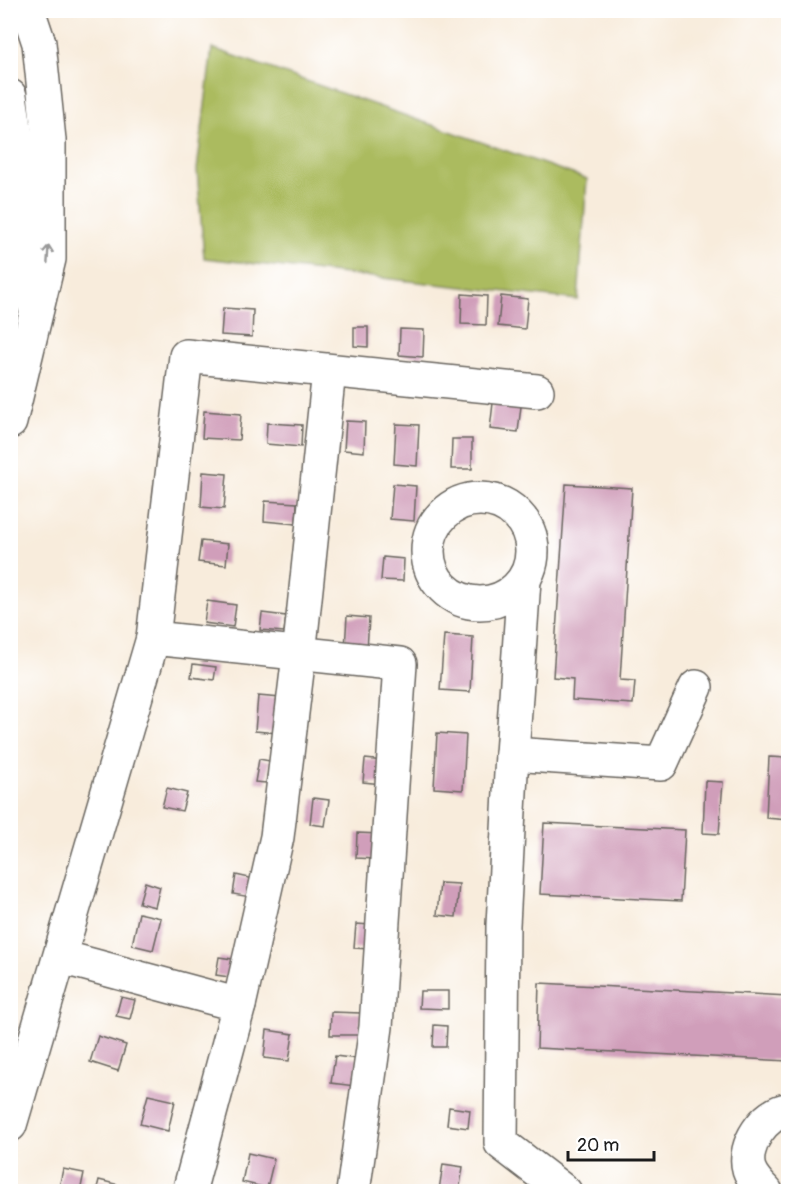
<svg xmlns="http://www.w3.org/2000/svg" width="799" height="1202" viewBox="0 0 799 1202" font-family="Pangolin,sans-serif">
	<style>
		.green { fill: #abbb5e; stroke: #646c3d; stroke-width: 1.5 }
		.building { fill: #d09eba }
		.lines { fill: none; stroke-linecap: round; stroke-linejoin: round }
		.minor-casing { stroke: #69655f; stroke-width: 36 }
		.minor { stroke: #fff; stroke-width: 33 }
		.oneway { stroke: #999 }
	</style>
	<rect width="100%" height="100%" fill="#fff"/>
	<filter id="ink" filterUnits="userSpaceOnUse"><feTurbulence type="fractalNoise" baseFrequency=".0167" numOctaves="2"/><feDisplacementMap in="SourceGraphic" scale="12" xChannelSelector="R" yChannelSelector="G"/><feConvolveMatrix kernelMatrix="1 2 1 2 8 2 1 2 1" color-interpolation-filters="sRGB"/></filter>
	<filter id="wash" filterUnits="userSpaceOnUse"><feTurbulence type="fractalNoise" baseFrequency=".008" numOctaves="4" result="noise"/><feDisplacementMap in="SourceGraphic" scale="24" xChannelSelector="R" yChannelSelector="G"/><feGaussianBlur stdDeviation="1.35" result="paint"/><feColorMatrix in="noise" values="0 0 0 0 0 0 0 0 0 0 0 0 0 0 0 0 0 1.4 0 .05"/><feComposite in="paint" operator="in"/></filter>
	<g filter="url(#wash)">
		<rect width="100%" height="100%" fill="#f8ecdc"/>
		<!-- green -->
		<path class="green" d="M212 48 587 179 578 300 204 258 197 170Z"/>
		<g id="blocks">
			<!-- building -->
			<g class="building">
				<path d="M462 294 487 296 486 325 461 324Z"/>
				<path d="M501 296 528 299 525 329 498 326Z"/>
				<path d="M223 308 253 310 252 337 221 335Z"/>
				<path d="M354 327H368V347L354 346Z"/>
				<path d="M400 329 424 330 423 357 399 355Z"/>
				<path d="M493 403 521 406 518 432 490 429Z"/>
				<path d="M204 411 241 414 239 440 202 438Z"/>
				<path d="M346 421 365 422 364 452 344 450Z"/>
				<path d="M267 423 302 425 301 447 266 444Z"/>
				<path d="M396 424 419 425 417 466 394 464Z"/>
				<path d="M452 439H472V469H451Z"/>
				<path d="M203 472 227 474 224 509 201 507Z"/>
				<path d="M393 484 416 486 414 521 390 519Z"/>
				<path d="M566 484 632 488 620 680 635 681 633 704 572 700 573 679 553 677Z"/>
				<path d="M265 501 297 503 296 524 264 521Z"/>
				<path d="M201 541 228 544 226 565 198 562Z"/>
				<path d="M383 557 404 559 403 581 381 580Z"/>
				<path d="M207 601 236 605 233 627 204 623Z"/>
				<path d="M262 613 286 616 284 632 260 630Z"/>
				<path d="M347 616 369 618 367 650 345 648Z"/>
				<path d="M444 635 473 637 470 692 440 690Z"/>
				<path d="M193 664 216 667 214 680 191 677Z"/>
				<path d="M258 696 281 698 278 733 255 731Z"/>
				<path d="M437 733 466 735 463 790 434 788Z"/>
				<path d="M769 757 788 758V820L766 818Z"/>
				<path d="M259 759 270 761 266 783 255 782Z"/>
				<path d="M365 759 384 761 382 784 363 782Z"/>
				<path d="M705 781 723 782 719 834 703 833Z"/>
				<path d="M167 788 187 793 182 811 162 807Z"/>
				<path d="M313 798 329 800 325 826 310 824Z"/>
				<path d="M544 823 685 830 681 901 540 894Z"/>
				<path d="M357 833 379 834 377 859 356 858Z"/>
				<path d="M236 875 254 879 250 897 233 894Z"/>
				<path d="M145 882 160 887 155 907 139 903Z"/>
				<path d="M440 883 459 884 456 917 437 915Z"/>
				<path d="M139 913 161 918 153 950 132 945Z"/>
				<path d="M356 924 371 925 369 949 354 948Z"/>
				<path d="M219 957 232 959 229 977 216 975Z"/>
				<path d="M539 983 788 996V1061L537 1048Z"/>
				<path d="M420 991H448V1009L419 1008Z"/>
				<path d="M121 997 135 1000 130 1019 116 1016Z"/>
				<path d="M331 1012 361 1013V1035H330Z"/>
				<path d="M434 1025 447 1026 446 1047H433Z"/>
				<path d="M267 1030 293 1034 289 1061 264 1058Z"/>
				<path d="M98 1036 126 1045 118 1071 90 1062Z"/>
				<path d="M335 1056 358 1059 355 1086 331 1083Z"/>
				<path d="M148 1095 175 1101 168 1131 140 1124Z"/>
				<path d="M449 1107 470 1110 468 1128 447 1125Z"/>
				<path d="M248 1153 274 1159 267 1188 242 1182Z"/>
				<path d="M443 1164 463 1167 459 1192 439 1190Z"/>
				<path d="M63 1169 84 1173 80 1192H58Z"/>
				<path d="M99 1180 119 1185 117 1192H96Z"/>
			</g>
		</g>
	</g>
	<g filter="url(#ink)">
		<use href="#blocks" fill-opacity="0" stroke="#69655f" stroke-width="1.5"/>
		<g class="lines">
			<!-- minor casing -->
			<g class="minor-casing">
				<g id="minor">
					<path d="M10 96 22 174 24 257 34 304"/>
					<path d="M10 422 49 259V140L39 43 28 10"/>
					<circle cx="480" cy="551" r="52"/>
					<path d="M524 580 512 754 503 925 501 1143 565 1192"/>
					<path d="M153 638 400 664 376 1027 353 1192"/>
					<path d="M512 754 661 764 696 687"/>
					<path d="M61 957 239 1005"/>
					<path d="M10 1125 153 638 186 356 537 391"/>
					<path d="M189 1192 239 1005 277 837 299 655 329 371"/>
					<path d="M766 1192C759 1185 752 1178 749 1169 742 1146 765 1112 788 1110"/>
				</g>
			</g>
			<!-- minor -->
			<use href="#minor" class="minor"/>
		</g>
		<!-- one-way arrows -->
		<defs><path id="oneway-shaft" d="M-6 0H5M1.5-3L5.5 0L1.5 3" fill="none" stroke-width="1.6" stroke-linecap="round" stroke-linejoin="round" transform="scale(1.5)"/></defs>
		<use class="oneway" href="#oneway-shaft" transform="translate(48 254) rotate(-86)"/>
	</g>
	<!-- margin -->
	<rect width="799" height="1202" fill="none" stroke="#fff" stroke-width="36"/>
	<!-- scale -->
	<path d="M568 1151v9h86v-9" fill="none" stroke="#1c1c1c" stroke-width="3"/>
	<text x="577" y="1151" font-size="18" fill="#1c1c1c" stroke="#ffffff" stroke-width="4.5" paint-order="stroke">20 m</text>
</svg>
